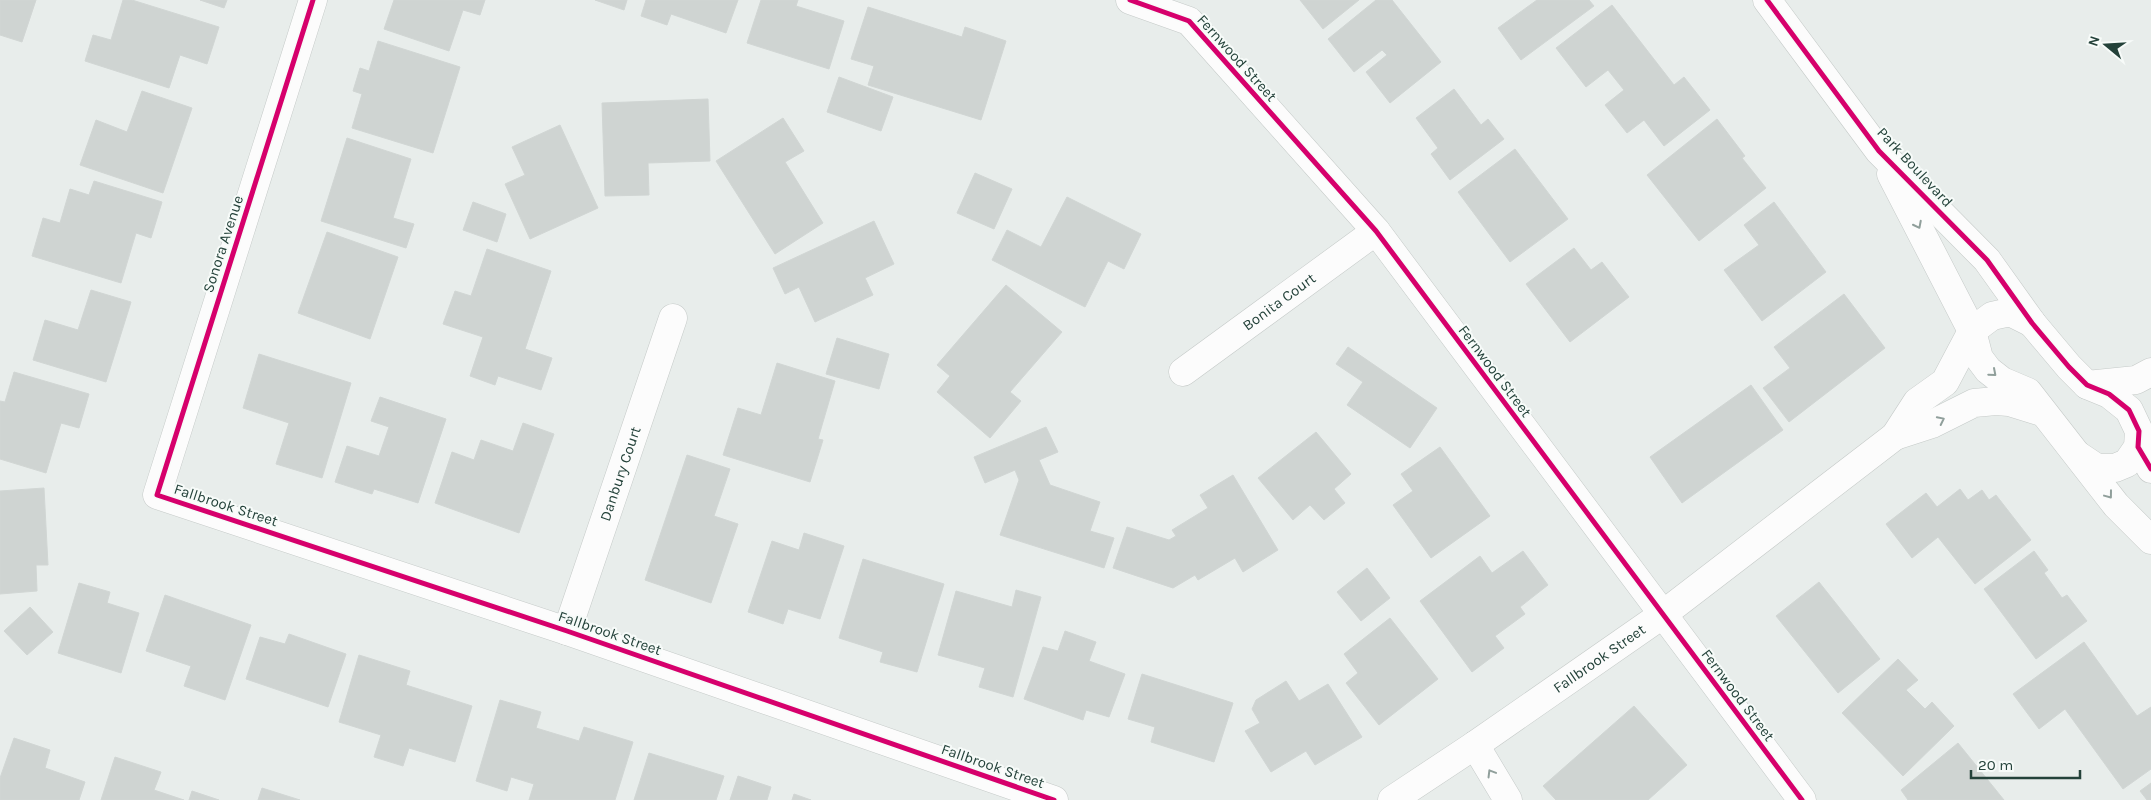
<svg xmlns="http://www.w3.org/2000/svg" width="2151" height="800" viewBox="0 0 2151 800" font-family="Karla,sans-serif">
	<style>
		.building { fill: #cfd4d2; stroke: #d1d6d4 }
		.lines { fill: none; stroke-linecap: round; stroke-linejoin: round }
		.minor-casing { stroke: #c5cac8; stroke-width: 29 }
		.minor { stroke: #fcfcfc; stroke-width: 28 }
		.cycleway-casing { stroke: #f7fbf9; stroke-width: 8 }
		.cycleway { stroke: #d6006c; stroke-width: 5 }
		.oneway { stroke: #909f9b }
		.labels { text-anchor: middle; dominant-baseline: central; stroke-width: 4; stroke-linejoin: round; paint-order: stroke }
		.street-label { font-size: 15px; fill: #24423a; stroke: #f7fbf9 }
	</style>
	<rect width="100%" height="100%" fill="#e8edeb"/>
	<!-- building -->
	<g class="building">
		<path d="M0 0H36L22 42 0 35Z"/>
		<path d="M123 0H132L219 27 207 64 180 55 169 88 85 61 93 35 111 40Z"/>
		<path d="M200 0H227L224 8Z"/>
		<path d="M394 0H485L480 15 463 10 449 51 384 29Z"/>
		<path d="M595 0H627L624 10Z"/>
		<path d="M646 0H738L726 33 671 14 667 25 641 16Z"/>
		<path d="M761 0H798L796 6 844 21 829 69 747 43Z"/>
		<path d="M1300 0H1359L1323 29Z"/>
		<path d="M1376 0H1392L1441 62 1390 103 1366 72 1387 55 1382 50 1354 72 1328 39Z"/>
		<path d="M1537 0H1589L1594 6 1521 60 1498 28Z"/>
		<path d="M1612 5 1674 85 1684 77 1710 110 1664 146 1644 120 1627 133 1605 105 1624 90 1608 70 1586 87 1556 48Z"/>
		<path d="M868 7 962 37 965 27 1006 41 981 120 868 85 874 66 851 59Z"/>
		<path d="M378 41 460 67 433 153 352 128 362 94 353 91 360 68 369 71Z"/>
		<path d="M839 77 893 97 881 131 827 112Z"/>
		<path d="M1454 89 1481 125 1488 119 1504 139 1450 180 1431 154 1438 148 1416 118Z"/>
		<path d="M142 91 192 108 163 193 80 165 96 120 127 132Z"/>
		<path d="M708 99 710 161 648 163 649 195 605 196 602 103Z"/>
		<path d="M783 118 804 151 785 162 823 223 775 254 716 161Z"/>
		<path d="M1717 119 1745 156 1742 158 1766 188 1699 241 1647 175Z"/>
		<path d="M560 125 598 208 530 239 505 184 525 175 512 147Z"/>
		<path d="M347 138 411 159 393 218 414 224 406 248 321 221Z"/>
		<path d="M1515 149 1568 219 1510 262 1458 192Z"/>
		<path d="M975 173 1012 189 994 229 957 213Z"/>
		<path d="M94 181 162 202 151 238 136 233 121 283 32 256 43 218 60 223 70 189 89 195Z"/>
		<path d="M1067 197 1141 234 1124 269 1108 261 1085 307 992 260 1007 230 1041 247Z"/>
		<path d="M473 202 506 214 497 242 463 230Z"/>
		<path d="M1774 202 1826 272 1762 321 1724 270 1759 245 1744 225Z"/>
		<path d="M874 221 894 264 865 278 873 295 815 322 799 287 785 294 773 268Z"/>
		<path d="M327 232 398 257 370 339 298 313Z"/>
		<path d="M1574 248 1591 270 1602 262 1629 297 1570 342 1526 284Z"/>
		<path d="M487 249 551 271 525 349 552 358 541 390 498 376 495 385 470 376 483 337 443 324 455 291 471 296Z"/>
		<path d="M1006 285 1062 332 1010 392 1021 401 990 438 937 392 950 376 937 365Z"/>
		<path d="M91 290 131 302 106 382 33 360 45 320 78 330Z"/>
		<path d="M1844 294 1885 348 1789 422 1763 388 1790 368 1774 347Z"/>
		<path d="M837 338 889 354 879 389 826 374Z"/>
		<path d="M1348 347 1437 408 1410 448 1347 405 1363 382 1336 364Z"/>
		<path d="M259 354 351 383 322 478 276 464 289 423 243 408Z"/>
		<path d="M777 363 835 381 818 439 823 440 810 482 723 455 738 408 761 415Z"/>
		<path d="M14 372 89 394 79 428 61 423 46 473 0 459V401L5 402Z"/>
		<path d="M1751 385 1783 430 1682 503 1650 457Z"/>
		<path d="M380 397 446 419 418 503 374 489 372 494 335 482 347 446 379 456 389 427 371 421Z"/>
		<path d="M523 423 554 434 519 533 435 503 452 452 474 460 481 440 513 451Z"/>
		<path d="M1046 427 1058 452 1039 460 1050 485 1100 502 1090 531 1114 538 1104 568 1000 535 1019 480 1015 470 985 483 974 457Z"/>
		<path d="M1316 432 1351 474 1334 489 1345 503 1324 520 1310 505 1293 520 1258 478Z"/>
		<path d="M1440 447 1490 516 1431 558 1393 505 1413 491 1401 474Z"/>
		<path d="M687 455 730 469 714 516 738 524 711 603 645 580Z"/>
		<path d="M1233 475 1278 550 1243 572 1235 558 1198 580 1195 575 1173 588 1113 568 1127 527 1169 540 1176 536 1172 530 1208 508 1200 495Z"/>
		<path d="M44 488 48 565H36L37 591 0 594V491Z"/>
		<path d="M1960 489 1968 500 1982 490 1989 500 1996 495 2031 540 1975 584 1938 537 1912 558 1886 524 1926 493 1937 507Z"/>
		<path d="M804 533 844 546 820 619 788 609 783 624 748 612 772 541 799 550Z"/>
		<path d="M1523 551 1548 585 1520 607 1525 614 1495 636 1504 648 1472 672 1420 601 1480 556 1492 573Z"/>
		<path d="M2034 551 2048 570 2044 573 2062 598 2067 595 2087 621 2036 659 1984 589Z"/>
		<path d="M863 559 944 584 917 672 880 662 883 652 839 638Z"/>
		<path d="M1367 568 1390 598 1361 621 1337 592Z"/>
		<path d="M1819 582 1880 659 1838 693 1776 616Z"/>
		<path d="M79 583 110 592 107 603 139 613 121 673 58 653Z"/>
		<path d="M1016 590 1041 597 1013 697 979 687 985 668 938 655 956 591 1012 607Z"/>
		<path d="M165 595 251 625 225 700 184 686 191 666 146 651Z"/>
		<path d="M30 607 53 632 27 655 4 631Z"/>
		<path d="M1390 618 1438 679 1379 725 1346 683 1358 673 1344 654Z"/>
		<path d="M1065 631 1096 642 1089 661 1125 674 1109 717 1086 710 1083 720 1024 699 1043 647 1058 651Z"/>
		<path d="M289 634 346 654 328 707 246 679 260 637 285 644Z"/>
		<path d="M2084 642 2137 716 2151 707V769L2123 789 2065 709 2039 729 2013 694Z"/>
		<path d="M359 655 410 671 406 685 472 706 455 762 409 748 403 766 374 757 381 735 339 722Z"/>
		<path d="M1898 659 1918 680 1906 690 1925 709 1932 702 1954 726 1903 776 1842 713Z"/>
		<path d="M1142 674 1233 703 1214 762 1151 742 1155 727 1128 719Z"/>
		<path d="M1286 681 1299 701 1328 684 1362 737 1315 765 1306 751 1271 772 1245 731 1260 723 1252 709 1256 700Z"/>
		<path d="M500 700 541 712 536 728 579 741 584 727 633 742 615 800H529L534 784 511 777 507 791 476 781Z"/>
		<path d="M1634 706 1687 765 1648 800H1556L1543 786Z"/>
		<path d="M14 738 50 750 45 768 85 782 79 800H0V778Z"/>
		<path d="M1958 743 2004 800H1908L1901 790Z"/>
		<path d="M649 753 724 776 716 800H634Z"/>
		<path d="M115 757 161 772 154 790 184 800H101Z"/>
		<path d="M738 776 771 787 767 800H730Z"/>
		<path d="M2151 783V800H2147L2140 791Z"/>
		<path d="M262 788 300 800H258Z"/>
		<path d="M192 791 219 800H189Z"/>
		<path d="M794 794 811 800H792Z"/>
	</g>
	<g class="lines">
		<!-- minor casing -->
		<g class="minor-casing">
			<g id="minor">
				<path d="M313 0 157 495 567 631 1054 800"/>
				<path d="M1130 0 1189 21 1376 231 1802 800"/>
				<path d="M1767 0 1879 151 1987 260 2032 323 2069 367 2087 385 2109 394 2129 410 2139 431 2138 447 2127 463 2115 468H2097L2079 456"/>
				<path d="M1891 174 1972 331 1979 358 1988 370 2002 381 2028 392 2116 505 2151 540"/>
				<path id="s1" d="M1183 372 1376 231"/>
				<path d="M2087 385 2136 380 2151 372"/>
				<path d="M1895 436 1932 424 1974 403 1996 401 2009 402 2038 411"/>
				<path d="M2138 447 2151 469"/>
				<path id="s2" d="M567 631 673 318"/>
				<path d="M1475 745 1508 800"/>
				<path id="s3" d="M1392 800 1475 745 1662 615 1895 436 1917 402 1945 382 1972 331 1992 316 2010 312 2032 323"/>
			</g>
		</g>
		<!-- minor -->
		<use href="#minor" class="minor"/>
		<!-- cycleway casing -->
		<g class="cycleway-casing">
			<g id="cycleway">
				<path d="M313 0 157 495 567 631 1054 800"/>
				<path d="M1130 0 1189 21 1376 231 1802 800"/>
				<path d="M1767 0 1879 151 1987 260 2032 323 2069 367 2087 385 2109 394 2129 410 2139 431 2138 447 2151 469"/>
			</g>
		</g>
		<!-- cycleway -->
		<use href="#cycleway" class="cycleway"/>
	</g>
	<!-- one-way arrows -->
	<defs><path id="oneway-chevron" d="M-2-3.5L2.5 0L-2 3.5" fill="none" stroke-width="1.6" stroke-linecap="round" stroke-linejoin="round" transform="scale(1.25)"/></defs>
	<g class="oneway">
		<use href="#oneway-chevron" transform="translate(1918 225) rotate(63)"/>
		<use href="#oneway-chevron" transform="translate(1993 373) rotate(41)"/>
		<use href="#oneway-chevron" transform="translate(1941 420) rotate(-26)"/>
		<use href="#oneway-chevron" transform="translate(2109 495) rotate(53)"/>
		<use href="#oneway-chevron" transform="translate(1491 773) rotate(-121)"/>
	</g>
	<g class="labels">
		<!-- street labels -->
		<g class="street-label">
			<text transform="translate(1237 58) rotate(48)">Fernwood Street</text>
			<text transform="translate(1915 167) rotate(47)">Park Boulevard</text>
			<text transform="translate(223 244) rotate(-72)">Sonora Avenue</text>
			<text stroke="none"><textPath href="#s1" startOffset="119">Bonita Court</textPath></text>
			<text transform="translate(1495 371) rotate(53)">Fernwood Street</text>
			<text stroke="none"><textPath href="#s2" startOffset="166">Danbury Court</textPath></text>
			<text transform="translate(226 505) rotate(18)">Fallbrook Street</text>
			<text transform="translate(610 633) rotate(19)">Fallbrook Street</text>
			<text stroke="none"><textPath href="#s3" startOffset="251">Fallbrook Street</textPath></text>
			<text transform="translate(1738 695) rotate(53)">Fernwood Street</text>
			<text transform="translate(993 766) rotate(19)">Fallbrook Street</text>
		</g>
	</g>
	<!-- north arrow -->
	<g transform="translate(2106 45) rotate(288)" stroke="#f7fbf9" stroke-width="4" paint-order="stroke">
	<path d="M0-4L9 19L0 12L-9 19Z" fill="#24423a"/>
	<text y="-8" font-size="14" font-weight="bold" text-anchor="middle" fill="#24423a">N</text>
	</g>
	<!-- scale -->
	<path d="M1971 770v8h109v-8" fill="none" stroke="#24423a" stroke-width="2.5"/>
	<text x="1978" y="770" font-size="15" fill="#24423a" stroke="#f7fbf9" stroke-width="4" paint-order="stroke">20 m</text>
</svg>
